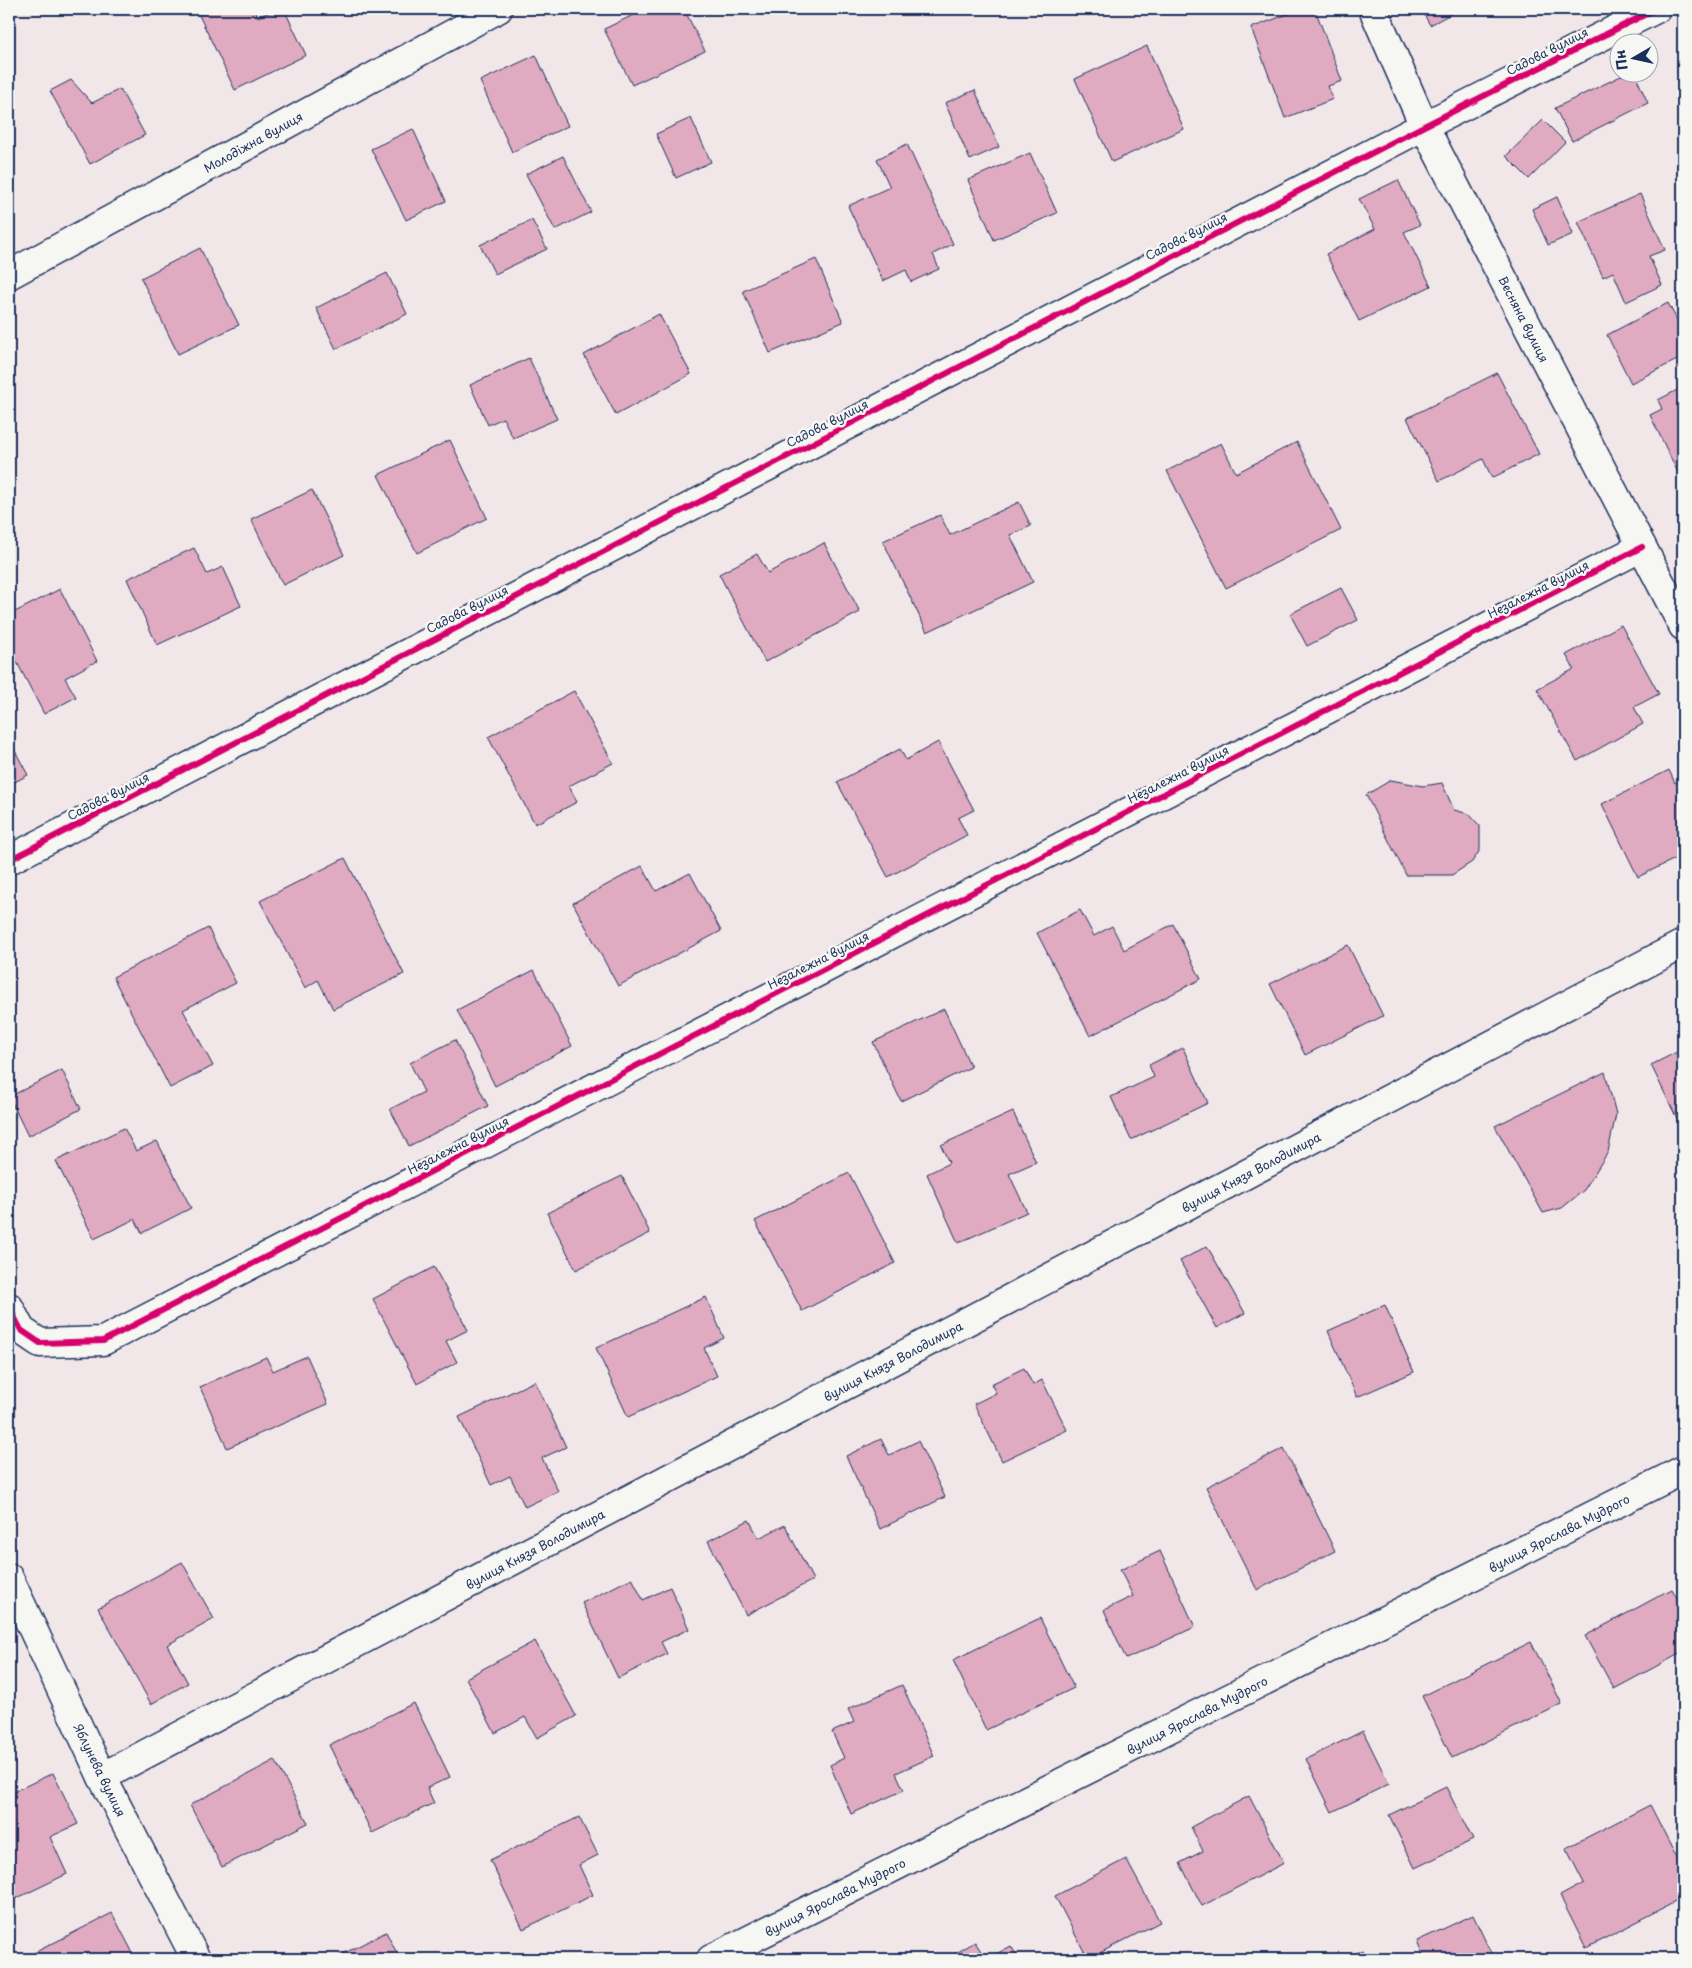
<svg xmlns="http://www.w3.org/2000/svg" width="1692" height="1968" viewBox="0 0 1692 1968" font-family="'Playpen Sans',sans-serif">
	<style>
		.building { fill: #e0aac1; stroke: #1b2f5e }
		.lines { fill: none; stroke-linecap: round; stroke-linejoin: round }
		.street-casing { stroke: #1b2f5e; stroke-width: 31 }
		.secondary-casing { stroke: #1b2f5e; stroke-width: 31 }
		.street { stroke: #f6f6f2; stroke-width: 28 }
		.secondary { stroke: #f6f6f2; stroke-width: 28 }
		.cycleway-casing { stroke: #f6f6f2; stroke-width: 9 }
		.cycleway { stroke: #d6006c; stroke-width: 6 }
		.labels { text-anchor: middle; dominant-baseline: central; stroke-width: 5; stroke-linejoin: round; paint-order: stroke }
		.street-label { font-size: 12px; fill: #1b2f5e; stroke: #f6f6f2 }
	</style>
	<rect width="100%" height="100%" fill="#f2e7e8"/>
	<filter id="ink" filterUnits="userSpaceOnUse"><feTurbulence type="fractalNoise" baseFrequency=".02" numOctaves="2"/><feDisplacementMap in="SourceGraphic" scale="10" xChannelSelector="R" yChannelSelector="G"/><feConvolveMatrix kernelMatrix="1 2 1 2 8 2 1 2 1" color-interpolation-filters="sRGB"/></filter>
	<g filter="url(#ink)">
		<!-- building -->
		<g class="building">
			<path d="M196 9H254L258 17 276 9H284L306 55 235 90Z"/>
			<path d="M646 9H684L705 51 632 85 604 29Z"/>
			<path d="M1301 9H1315L1342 81 1328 86 1333 99 1285 118 1251 28Z"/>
			<path d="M1421 9H1460L1430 25Z"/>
			<path d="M1147 46 1184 129 1112 162 1075 79Z"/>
			<path d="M536 55 568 126 512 152 480 81Z"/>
			<path d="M1629 72H1634L1648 103 1572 141 1555 108Z"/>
			<path d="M71 80 92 103 120 89 145 135 90 164 50 91Z"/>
			<path d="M975 90 999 147 970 160 945 103Z"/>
			<path d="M691 118 711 162 676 178 656 134Z"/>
			<path d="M1543 120 1565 142 1529 179 1506 156Z"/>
			<path d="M413 129 446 201 406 220 371 149Z"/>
			<path d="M907 144 953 244 933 254 939 269 911 282 906 270 883 281 848 206 890 187 877 159Z"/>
			<path d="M1030 153 1057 213 994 240 968 180Z"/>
			<path d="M563 156 591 212 555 230 526 174Z"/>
			<path d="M1398 180 1420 225 1404 232 1431 286 1359 321 1326 254 1375 229 1359 199Z"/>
			<path d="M1640 194 1665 250 1649 256 1662 285 1626 302 1613 272 1603 277 1578 222Z"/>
			<path d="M1557 197 1573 234 1548 245 1532 209Z"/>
			<path d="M532 220 547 249 495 274 480 245Z"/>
			<path d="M200 248 239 325 178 354 141 278Z"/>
			<path d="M816 259 843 322 770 353 743 291Z"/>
			<path d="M387 273 407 314 336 349 316 308Z"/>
			<path d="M1668 303 1683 331V357L1631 383 1607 335Z"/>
			<path d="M659 314 691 374 616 415 584 355Z"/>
			<path d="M529 358 557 419 513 438 503 418 488 425 470 385Z"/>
			<path d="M1497 373 1539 454 1492 478 1483 459 1439 481 1407 418Z"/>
			<path d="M1683 387V483L1650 415 1662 409 1658 400Z"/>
			<path d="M450 440 487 518 417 553 378 475Z"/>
			<path d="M1297 442 1341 530 1226 588 1167 471 1221 443 1236 473Z"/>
			<path d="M312 490 344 555 283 585 251 519Z"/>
			<path d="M1019 502 1031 526 1010 535 1033 582 927 632 883 541 940 515 950 535Z"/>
			<path d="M824 543 860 612 765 662 719 574 757 554 768 573Z"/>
			<path d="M194 548 207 574 223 567 241 606 157 645 127 579Z"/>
			<path d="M1341 588 1358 620 1307 646 1290 614Z"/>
			<path d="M60 589 97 661 65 678 76 697 44 714 9 647V615Z"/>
			<path d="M1621 625 1659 694 1634 707 1643 724 1577 761 1537 689 1574 669 1566 655Z"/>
			<path d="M574 691 613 763 569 786 577 802 535 824 488 737Z"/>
			<path d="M9 740 28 775 9 785Z"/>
			<path d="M938 742 974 810 958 818 967 835 888 877 837 782 900 749 906 760Z"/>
			<path d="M1669 770 1675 783 1683 779V855L1638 877 1602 804Z"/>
			<path d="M1391 780 1423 786 1442 783 1454 810 1469 814 1480 826V850L1472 862 1452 875H1406L1366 795Z"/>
			<path d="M345 858 404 974 333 1009 318 980 305 988 260 901Z"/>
			<path d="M642 866 656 891 690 873 721 931 618 986 573 903Z"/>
			<path d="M1080 910 1094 936 1112 926 1124 950 1173 924 1201 979 1090 1036 1037 933Z"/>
			<path d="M208 928 236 983 183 1010 213 1066 170 1088 113 977Z"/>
			<path d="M1348 945 1383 1016 1305 1055 1270 984Z"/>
			<path d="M534 970 572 1046 495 1086 457 1010Z"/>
			<path d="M944 1009 971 1067 901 1101 873 1042Z"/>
			<path d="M455 1040 488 1106 409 1146 390 1109 424 1092 410 1063Z"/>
			<path d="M1183 1048 1208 1103 1131 1140 1111 1097 1154 1077 1149 1065Z"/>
			<path d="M1683 1049V1131L1651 1065Z"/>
			<path d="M62 1070 81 1109 28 1136 9 1097Z"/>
			<path d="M1605 1072 1616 1114 1608 1152 1584 1190 1562 1208 1543 1213 1495 1126Z"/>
			<path d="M1013 1112 1036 1162 1009 1174 1027 1212 958 1243 927 1174 949 1163 941 1145Z"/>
			<path d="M124 1128 136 1151 157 1141 191 1208 142 1233 135 1219 94 1239 56 1161Z"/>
			<path d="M849 1173 895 1263 802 1311 755 1221Z"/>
			<path d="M622 1176 650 1233 576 1270 547 1213Z"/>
			<path d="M1207 1246 1245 1313 1217 1328 1180 1261Z"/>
			<path d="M434 1267 468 1330 446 1341 457 1362 417 1384 373 1299Z"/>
			<path d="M706 1297 724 1338 704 1348 717 1376 628 1417 596 1348Z"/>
			<path d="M1385 1305 1414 1372 1357 1397 1328 1331Z"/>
			<path d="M307 1356 328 1404 227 1448 200 1387 266 1357 273 1371Z"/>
			<path d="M1024 1368 1033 1385 1042 1380 1067 1430 1002 1461 974 1404 996 1393 991 1384Z"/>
			<path d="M535 1381 566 1447 542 1458 558 1491 525 1507 510 1476 491 1485 459 1417Z"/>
			<path d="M881 1439 889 1455 918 1441 945 1497 880 1529 846 1456Z"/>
			<path d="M1284 1448 1335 1551 1257 1590 1206 1487Z"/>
			<path d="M749 1520 759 1538 785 1525 813 1580 746 1615 708 1541Z"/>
			<path d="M1160 1551 1195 1627 1126 1659 1104 1610 1133 1596 1120 1570Z"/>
			<path d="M182 1562 214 1619 167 1645 188 1683 151 1704 98 1608Z"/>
			<path d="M632 1578 643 1600 670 1587 689 1629 661 1642 667 1654 618 1678 582 1603Z"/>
			<path d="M1672 1589 1683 1609V1652L1614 1689 1585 1636Z"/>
			<path d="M1040 1618 1074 1688 986 1730 953 1660Z"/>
			<path d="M535 1641 576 1716 537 1738 525 1717 495 1733 466 1678Z"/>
			<path d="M1531 1642 1562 1704 1452 1758 1422 1696Z"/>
			<path d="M902 1685 934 1756 896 1773 904 1790 851 1814 830 1765 844 1758 832 1732 854 1722 848 1709Z"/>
			<path d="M414 1703 450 1777 427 1788 434 1803 372 1833 329 1745Z"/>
			<path d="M1363 1731 1389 1784 1332 1812 1306 1759Z"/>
			<path d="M275 1760 308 1823 222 1867 190 1805Z"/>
			<path d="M53 1773 78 1824 50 1837 67 1874 9 1902V1794Z"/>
			<path d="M1446 1787 1473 1840 1415 1868 1389 1815Z"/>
			<path d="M1249 1796 1284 1863 1202 1906 1180 1863 1203 1851 1191 1827Z"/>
			<path d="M1650 1805 1683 1869V1898L1586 1948 1560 1896 1584 1883 1566 1848Z"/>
			<path d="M579 1817 598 1855 579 1865 593 1895 523 1929 490 1860Z"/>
			<path d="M1126 1859 1160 1922 1088 1959 1055 1896Z"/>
			<path d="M112 1913 136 1959H34L32 1954Z"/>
			<path d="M1473 1915 1494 1959H1413L1423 1955 1417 1941Z"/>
			<path d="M386 1932 400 1959H333Z"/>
			<path d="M975 1942 986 1959H946Z"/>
			<path d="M1011 1946 1019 1959H987Z"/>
			<path d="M1362 1950 1367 1959H1345Z"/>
		</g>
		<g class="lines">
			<!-- street casing -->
			<g class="street-casing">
				<g id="street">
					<path d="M1373 9 1424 126 1683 626"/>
					<path d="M9 275 498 9"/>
					<path d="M9 860 1424 126 1656 9"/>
					<path d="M9 1307 21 1330 40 1343 103 1341 1642 547"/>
					<path d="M9 1578 102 1777 196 1959"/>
					<path d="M102 1777 1683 944"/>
				</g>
			</g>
			<!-- secondary casing -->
			<g class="secondary-casing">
				<path id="secondary" d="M711 1959 1683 1470"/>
			</g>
			<!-- street -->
			<use href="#street" class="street"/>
			<!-- secondary -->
			<use href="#secondary" class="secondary"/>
			<!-- cycleway casing -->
			<g class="cycleway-casing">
				<g id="cycleway">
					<path d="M9 860 1424 126 1656 9"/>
					<path d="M9 1307 21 1330 40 1343 103 1341 1642 547"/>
				</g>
			</g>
			<!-- cycleway -->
			<use href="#cycleway" class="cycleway"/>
		</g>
	</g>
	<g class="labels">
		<!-- street labels -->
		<g class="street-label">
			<text transform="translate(1547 51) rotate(-27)">Садова вулиця</text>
			<text transform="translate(253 142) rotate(-29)">Молодіжна вулиця</text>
			<text transform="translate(1186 236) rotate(-27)">Садова вулиця</text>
			<text transform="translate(1524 319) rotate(63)">Весняна вулиця</text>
			<text transform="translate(827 423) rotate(-27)">Садова вулиця</text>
			<text transform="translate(1538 589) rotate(-27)">Незалежна вулиця</text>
			<text transform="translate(467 609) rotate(-27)">Садова вулиця</text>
			<text transform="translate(1178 774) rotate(-27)">Незалежна вулиця</text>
			<text transform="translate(108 796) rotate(-27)">Садова вулиця</text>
			<text transform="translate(818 960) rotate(-27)">Незалежна вулиця</text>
			<text transform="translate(458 1145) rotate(-27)">Незалежна вулиця</text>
			<text transform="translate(1251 1172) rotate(-28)">вулиця Князя Володимира</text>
			<text transform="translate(893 1361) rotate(-28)">вулиця Князя Володимира</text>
			<text transform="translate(1559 1533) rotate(-27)">вулиця Ярослава Мудрого</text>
			<text transform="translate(535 1549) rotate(-28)">вулиця Князя Володимира</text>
			<text transform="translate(1197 1715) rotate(-27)">вулиця Ярослава Мудрого</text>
			<text transform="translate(100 1770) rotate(64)">Яблунева вулиця</text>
			<text transform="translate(835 1897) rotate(-27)">вулиця Ярослава Мудрого</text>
		</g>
	</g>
	<!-- margin -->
	<rect width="1692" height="1968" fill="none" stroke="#f6f6f2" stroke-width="30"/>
	<rect x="15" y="15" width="1662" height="1938" fill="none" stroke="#1b2f5e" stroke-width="2" filter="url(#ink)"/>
	<!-- north arrow -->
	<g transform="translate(1634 58) rotate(261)"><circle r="24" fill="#f6f6f2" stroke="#9ea6b7"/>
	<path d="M0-4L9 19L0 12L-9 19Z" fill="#1b2f5e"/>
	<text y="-8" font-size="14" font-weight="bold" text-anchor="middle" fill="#1b2f5e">Пн</text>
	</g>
</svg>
